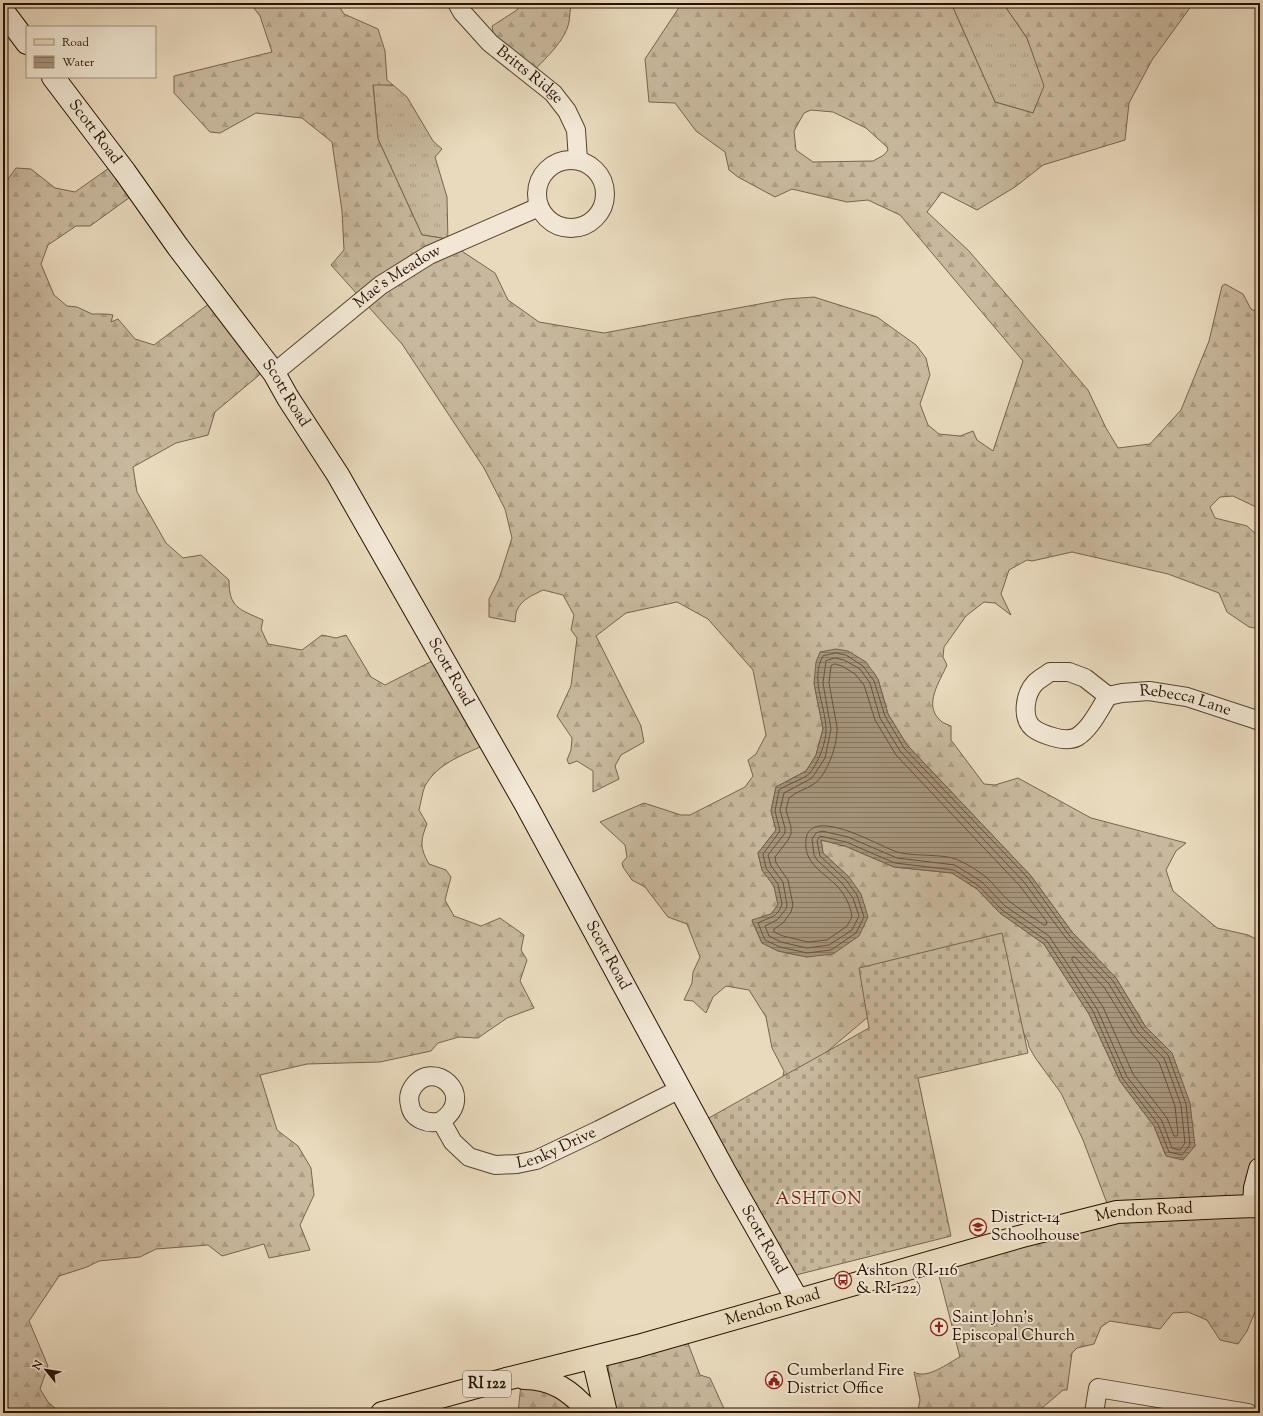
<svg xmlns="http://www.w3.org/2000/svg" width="1263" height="1416" viewBox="0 0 1263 1416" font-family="'Sorts Mill Goudy',serif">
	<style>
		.grass { fill: url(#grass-tufts); stroke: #78644e }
		.forest { fill: url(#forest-firs); stroke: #78644e; fill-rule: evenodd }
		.cemetery { fill: url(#cemetery-stones); stroke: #78644e }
		.water { fill: url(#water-rules); stroke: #74604b }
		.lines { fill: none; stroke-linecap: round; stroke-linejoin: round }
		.shore { stroke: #68523e; stroke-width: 1 }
		.street-casing { stroke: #58422f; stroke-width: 20 }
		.secondary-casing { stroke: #281000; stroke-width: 24 }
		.primary-casing { stroke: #281000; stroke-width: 24 }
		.street { stroke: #f1e7d4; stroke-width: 18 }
		.secondary { stroke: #f1e7d4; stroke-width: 22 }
		.primary { stroke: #e9dabd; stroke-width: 22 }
		.labels { text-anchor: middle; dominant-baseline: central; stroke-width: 4; stroke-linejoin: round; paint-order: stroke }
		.shield { fill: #f1e7d4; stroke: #645040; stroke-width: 1 }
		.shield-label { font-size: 15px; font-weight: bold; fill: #281000 }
		.street-label { font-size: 16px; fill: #281000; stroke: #f1e7d4 }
		.poi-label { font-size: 16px; fill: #281000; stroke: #f1e7d4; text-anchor: start }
		.quarter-label { font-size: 18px; letter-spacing: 1px; fill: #7a1f14; stroke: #f1e7d4 }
	</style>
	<defs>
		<pattern id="grass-tufts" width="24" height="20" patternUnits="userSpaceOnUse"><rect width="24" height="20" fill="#c8b89d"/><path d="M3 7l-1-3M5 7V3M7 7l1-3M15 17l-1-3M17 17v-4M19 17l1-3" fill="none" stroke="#ac9d85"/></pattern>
		<pattern id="forest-firs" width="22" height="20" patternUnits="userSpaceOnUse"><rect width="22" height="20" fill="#c8b89d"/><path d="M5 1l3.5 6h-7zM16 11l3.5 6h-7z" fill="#ac9d85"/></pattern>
		<pattern id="cemetery-stones" width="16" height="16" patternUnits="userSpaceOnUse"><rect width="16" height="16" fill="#c8b89d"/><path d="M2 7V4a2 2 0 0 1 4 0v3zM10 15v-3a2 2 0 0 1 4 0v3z" fill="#ac9d85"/></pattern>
		<pattern id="water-rules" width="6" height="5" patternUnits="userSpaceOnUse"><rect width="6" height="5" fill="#a7957d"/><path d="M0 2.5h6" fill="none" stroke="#887864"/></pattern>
	</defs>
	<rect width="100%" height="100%" fill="#e9dabd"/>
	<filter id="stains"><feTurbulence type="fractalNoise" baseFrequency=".005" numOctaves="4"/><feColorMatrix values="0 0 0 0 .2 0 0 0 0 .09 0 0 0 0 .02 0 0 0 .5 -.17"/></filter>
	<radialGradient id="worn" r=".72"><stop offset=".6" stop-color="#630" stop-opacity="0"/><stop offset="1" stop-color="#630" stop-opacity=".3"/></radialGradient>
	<!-- grass -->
	<g class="grass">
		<path d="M951 3H1007V9L1027 38 1045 86 1033 113 995 102Z"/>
		<path d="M373 84 393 85 407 97 433 141 442 149 435 157 447 197 448 242 442 238 422 235 378 139Z"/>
	</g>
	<!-- forest -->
	<g class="forest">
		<path d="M250 3H337L344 14 378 29 385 51 387 80 393 85H373L378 139 422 235 442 238 495 273 508 300 539 322 604 333 786 299 814 297 877 317 916 345 926 358 930 375 920 404 928 425 939 434 960 436 973 431 977 440 993 451 1023 361 900 215 868 200 847 202 792 189 775 197 738 177 729 170 725 152 696 131 675 103 649 102 645 59 682 3H951L995 102 1033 113 1044 86 1027 38 1007 9V3H1195L1192 5 1152 60 1129 103 1125 140 1043 165 1015 187 977 210 942 192 927 212 969 251 1088 390 1106 428 1118 448 1150 444 1181 410 1209 341 1222 286 1225 284 1243 294 1251 309 1260 313V509L1233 496 1220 497 1210 507 1215 518 1247 526 1260 538V629L1249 627 1227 612 1219 593 1168 574 1072 552 1032 561 1027 560 1009 570 1001 594 1011 615 995 603 984 602 966 616 944 647 943 657 947 665C940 681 923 705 940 720 942 723 947 724 951 726V740L984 784 995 785 1018 778 1091 818 1186 843 1176 851 1166 870 1173 891 1217 928 1248 935 1260 941V1305L1255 1312 1247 1331 1238 1344 1220 1340 1207 1320 1188 1312 1173 1313 1160 1329 1110 1321 1101 1327 1094 1344 1077 1348 1072 1353 1067 1390H1063L1042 1408 1046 1413H908L918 1410 920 1400 914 1372C927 1380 948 1363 960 1357L936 1264 1113 1219 1083 1140 1061 1093 1036 1059 1029 1047 1028 1042 1008 999 901 989 790 1083 782 1081 784 1071 772 1048 766 1017 749 990 726 986 713 997 706 1013 693 1001 684 1000 692 983 693 972 700 957 687 924 668 917 645 887 632 880 623 867 622 863 627 857 625 845 600 822 644 803 681 815H690L745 787 753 776 748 760 756 754 766 735 753 670 708 619 677 602 626 613 596 636 641 726 644 742 621 755 615 766 619 779 593 792V771L577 761 569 764 567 760 571 750 572 738 557 716 571 686 577 638 571 630 574 615 563 595 543 590C533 595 522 599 517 610 515 614 516 618 515 622L489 617V599L499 579 512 538 505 509 484 468 402 344 331 265 344 250 342 211 332 142 302 118 256 113 220 133 210 132 174 93V76L272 52 260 16ZM811 110 833 112 866 128 887 147 888 150 884 155 873 161 813 162 796 150 794 131 804 113ZM878 679 888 714 907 745 1031 876 1072 932 1116 978 1145 1026 1172 1053 1195 1146 1166 1156 1154 1126 1120 1081 1089 1014 1044 944 1000 913 977 889 952 873 894 867 845 846 821 840 823 853 849 877 807 957 778 951 762 943 752 921 771 914 778 905 774 886 762 870 758 853 776 830 771 811 776 787 806 771 816 755 823 729 814 683Z"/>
		<path d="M520 3H571C570 9 570 16 569 22 565 42 544 59 531 74L495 47 492 26 517 10Z"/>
		<path d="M112 166 133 195 90 226H76L48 245 41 264 54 295 67 306 77 307 92 314H106L113 315 111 322 118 319 135 339 154 345 214 300 264 371 215 412 208 435 176 443 133 467 137 492 166 543 183 558 201 555 229 580C229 608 239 609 263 620L261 629 268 644 302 650 322 635 336 638 346 635 371 677 385 685 438 658 489 743C466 754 438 762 425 786 422 793 421 803 419 810L427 824C420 841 420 848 429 864L446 870 451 877 445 900 454 916 481 926 500 918 524 935 521 950 527 960 520 981 534 1008 507 1018 478 1038 459 1037 438 1043 431 1051 380 1062 307 1064 260 1075 277 1130 298 1146 311 1168 314 1195 300 1225 310 1250 269 1258 264 1244 222 1256 208 1245 156 1249 140 1257 99 1261 87 1267 59 1276 29 1321 48 1366 40 1389 48 1402 61 1413H3V186L16 168 31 169 55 188 75 192Z"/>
		<path d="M686 1338 700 1375 710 1378 726 1413H614L612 1406 607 1355Z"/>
		<path d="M521 1384 535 1385 591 1413H518Z"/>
	</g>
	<!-- cemetery -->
	<path class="cemetery" d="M1002 933 1028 1053 918 1078 951 1236 796 1275 707 1119 869 1028 859 968Z"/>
	<!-- water -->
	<path class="water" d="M836 649 848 651 866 662 878 679 888 714 907 745 1031 876 1072 932 1116 978 1145 1026 1172 1053 1190 1103 1195 1146 1183 1160 1166 1156 1154 1126 1120 1081 1089 1014 1044 944 1000 913 977 889 952 873 894 867 845 846 821 840 823 853 849 877 861 894 868 917 859 936 833 954 807 957 778 951 762 943 752 920 771 914 778 905 774 886 762 870 758 853 776 830 771 811 776 787 806 771 816 755 823 729 814 683 816 662 820 652Z"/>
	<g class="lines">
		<!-- shore -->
		<g class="shore">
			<path d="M836 653 846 655 863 666 874 681 885 716 904 748 1028 878 1069 935 1113 981 1142 1028 1168 1055 1186 1104 1190 1145 1182 1155 1169 1152 1158 1124 1123 1079 1093 1011 1047 941 1002 910 979 886 954 870 895 863 846 842 820 836 817 841 820 856 846 880 857 895 864 917 856 933 831 950 807 953 780 947 765 940 758 923C769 917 778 918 782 904L778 884 766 868 763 854 780 831 775 811 779 790C787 784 802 780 809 774 818 764 827 741 826 728 825 704 810 679 823 656Z"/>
			<path d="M835 658 844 660 860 669 870 683 880 718 900 751 1024 882 1066 938 1109 984 1138 1032 1164 1058 1181 1105 1185 1143 1180 1150 1172 1148 1162 1121 1127 1077 1097 1009 1049 936 1005 906 982 882 955 865 897 858 848 837 822 831 816 833 812 839 814 855 817 860 842 883 853 898 859 916 852 930 829 945 807 948 781 942 769 936 765 926 777 920 786 909 787 905 783 882 771 866 768 855 785 833V828L780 810 784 793 812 778 825 758 831 729 823 683 826 661Z"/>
			<path d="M835 664 842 666 855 674 864 685 875 720 896 755 1020 886 1047 922 1046 925H1044C1033 917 1020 910 1009 901 1001 894 994 884 986 877 978 871 969 865 960 861 947 853 914 857 897 852 881 847 811 805 806 839 803 864 824 872 838 887 845 895 851 906 852 917L847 926 827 940 808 942 783 936 774 932V929L783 923 791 912 793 905 788 880 776 863 775 857 788 840 791 834V827L786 810 789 798C796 792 806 789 814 784 828 774 838 743 837 727L829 683 831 666Z"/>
			<path d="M1073 957H1075L1104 987 1133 1034 1159 1062 1175 1106 1178 1134 1177 1136H1174L1167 1118 1133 1074 1103 1007 1072 960Z"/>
		</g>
		<!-- street casing -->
		<g class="street-casing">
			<g id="street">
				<path id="s1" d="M457 3 462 12 490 43 553 93 567 111 576 130 578 160"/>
				<circle cx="571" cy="194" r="34"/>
				<path id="s2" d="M274 373 381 285 429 255 539 207"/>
				<path d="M1050 672H1069L1085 678 1108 696C1099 710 1091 728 1077 737 1069 741 1060 739 1053 737 1046 735 1038 732 1033 728 1021 718 1025 694 1035 683 1039 679 1045 676 1050 672Z"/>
				<path id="s3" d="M1108 696 1122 693 1149 691 1187 697 1260 721"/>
				<path id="s4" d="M441 1121C428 1125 412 1119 410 1105 408 1098 409 1093 413 1087 433 1057 478 1096 441 1121L453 1142 469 1157 495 1165 517 1164 536 1160 599 1130 680 1089"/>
				<path d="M1094 1413 1098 1388 1248 1413"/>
			</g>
		</g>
		<!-- secondary casing -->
		<g class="secondary-casing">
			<g id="secondary">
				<path d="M3 11 27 43"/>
				<path id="s5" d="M53 77 125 172 178 247 274 373 288 398 338 475 525 803 725 1172 797 1299"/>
				<path d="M1254 1206 1255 1188 1260 1169"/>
			</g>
		</g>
		<!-- primary casing -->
		<g class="primary-casing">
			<g id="primary">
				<path d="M593 1358 606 1413"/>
				<path d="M524 1378C553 1378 571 1391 590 1413"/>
				<path id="s6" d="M382 1413 506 1379 638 1346 1026 1235 1117 1212 1227 1207 1254 1206 1260 1207"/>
			</g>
		</g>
		<!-- street -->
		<use href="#street" class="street"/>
		<!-- secondary -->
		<use href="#secondary" class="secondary"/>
		<!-- primary -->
		<use href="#primary" class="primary"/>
	</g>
	<!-- icons -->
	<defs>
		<g id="school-ring" transform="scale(0.9)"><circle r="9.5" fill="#f1e7d4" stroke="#8f2418" stroke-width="1.5"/><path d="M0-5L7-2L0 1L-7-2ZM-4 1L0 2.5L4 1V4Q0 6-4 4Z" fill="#8f2418"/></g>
		<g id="bus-ring" transform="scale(0.9)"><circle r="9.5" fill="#f1e7d4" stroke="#8f2418" stroke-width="1.5"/><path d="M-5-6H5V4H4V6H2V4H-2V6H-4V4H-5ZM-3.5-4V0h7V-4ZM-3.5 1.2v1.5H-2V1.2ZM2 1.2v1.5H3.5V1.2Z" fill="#8f2418"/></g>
		<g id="church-ring" transform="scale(0.9)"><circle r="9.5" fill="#f1e7d4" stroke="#8f2418" stroke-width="1.5"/><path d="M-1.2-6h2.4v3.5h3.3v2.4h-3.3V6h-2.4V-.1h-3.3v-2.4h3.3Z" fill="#8f2418"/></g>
		<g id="civic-ring" transform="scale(0.9)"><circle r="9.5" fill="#f1e7d4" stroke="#8f2418" stroke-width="1.5"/><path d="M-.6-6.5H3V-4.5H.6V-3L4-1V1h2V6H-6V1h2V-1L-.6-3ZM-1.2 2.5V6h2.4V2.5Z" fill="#8f2418"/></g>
	</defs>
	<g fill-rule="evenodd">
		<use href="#school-ring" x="978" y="1227"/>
		<use href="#bus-ring" x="843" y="1280"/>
		<use href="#church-ring" x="939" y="1327"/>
		<use href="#civic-ring" x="774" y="1380"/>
	</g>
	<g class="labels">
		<!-- shield labels -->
		<rect class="shield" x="463" y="1371" width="48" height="26" rx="3"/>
		<g class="shield-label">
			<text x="487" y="1384">RI 122</text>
		</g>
		<!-- street labels -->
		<g class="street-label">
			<text stroke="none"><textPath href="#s1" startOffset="103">Britts Ridge</textPath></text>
			<text stroke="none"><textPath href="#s5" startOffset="69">Scott Road</textPath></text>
			<text stroke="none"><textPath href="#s2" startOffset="157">Mae's Meadow</textPath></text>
			<text stroke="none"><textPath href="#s5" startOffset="393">Scott Road</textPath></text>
			<text stroke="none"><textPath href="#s5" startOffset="717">Scott Road</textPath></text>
			<text stroke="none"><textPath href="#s3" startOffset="79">Rebecca Lane</textPath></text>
			<text stroke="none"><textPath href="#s5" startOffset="1041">Scott Road</textPath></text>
			<text stroke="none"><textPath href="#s4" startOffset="282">Lenky Drive</textPath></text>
			<text stroke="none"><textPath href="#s6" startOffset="789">Mendon Road</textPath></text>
			<text stroke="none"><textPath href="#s5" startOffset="1365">Scott Road</textPath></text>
			<text stroke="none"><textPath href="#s6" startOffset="405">Mendon Road</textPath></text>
		</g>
		<!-- poi labels -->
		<g class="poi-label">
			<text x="991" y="1218">District 14<tspan x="991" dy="18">Schoolhouse</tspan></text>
			<text x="856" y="1271">Ashton (RI-116<tspan x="856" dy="18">&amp; RI-122)</tspan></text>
			<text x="952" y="1318">Saint John's<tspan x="952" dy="18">Episcopal Church</tspan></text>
			<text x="787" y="1371">Cumberland Fire<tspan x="787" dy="18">District Office</tspan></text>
		</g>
		<!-- quarter labels -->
		<g class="quarter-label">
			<text x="819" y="1200">ASHTON</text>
		</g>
	</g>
	<!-- margin -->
	<rect width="1263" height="1416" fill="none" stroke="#e9dabd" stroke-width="16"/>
	<rect x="4" y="4" width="1255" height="1408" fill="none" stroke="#281000" stroke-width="2"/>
	<rect x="8" y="8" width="1247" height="1400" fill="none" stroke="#281000"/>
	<!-- legend -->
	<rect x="26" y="26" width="130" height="52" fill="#f1e7d4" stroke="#a1917f"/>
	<rect x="34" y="39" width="20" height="6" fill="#e9dabd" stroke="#a1917f"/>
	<text x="62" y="46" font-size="12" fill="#281000">Road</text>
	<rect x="34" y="56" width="20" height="12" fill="url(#water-rules)" stroke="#a1917f"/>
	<text x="62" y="66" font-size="12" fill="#281000">Water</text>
	<!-- north arrow -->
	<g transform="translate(46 1370) rotate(300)" stroke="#f1e7d4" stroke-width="3" paint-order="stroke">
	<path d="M0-3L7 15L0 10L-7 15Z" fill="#281000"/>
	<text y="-6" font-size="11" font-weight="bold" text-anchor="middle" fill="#281000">N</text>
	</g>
	<rect width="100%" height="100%" filter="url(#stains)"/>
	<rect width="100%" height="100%" fill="url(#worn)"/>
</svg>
